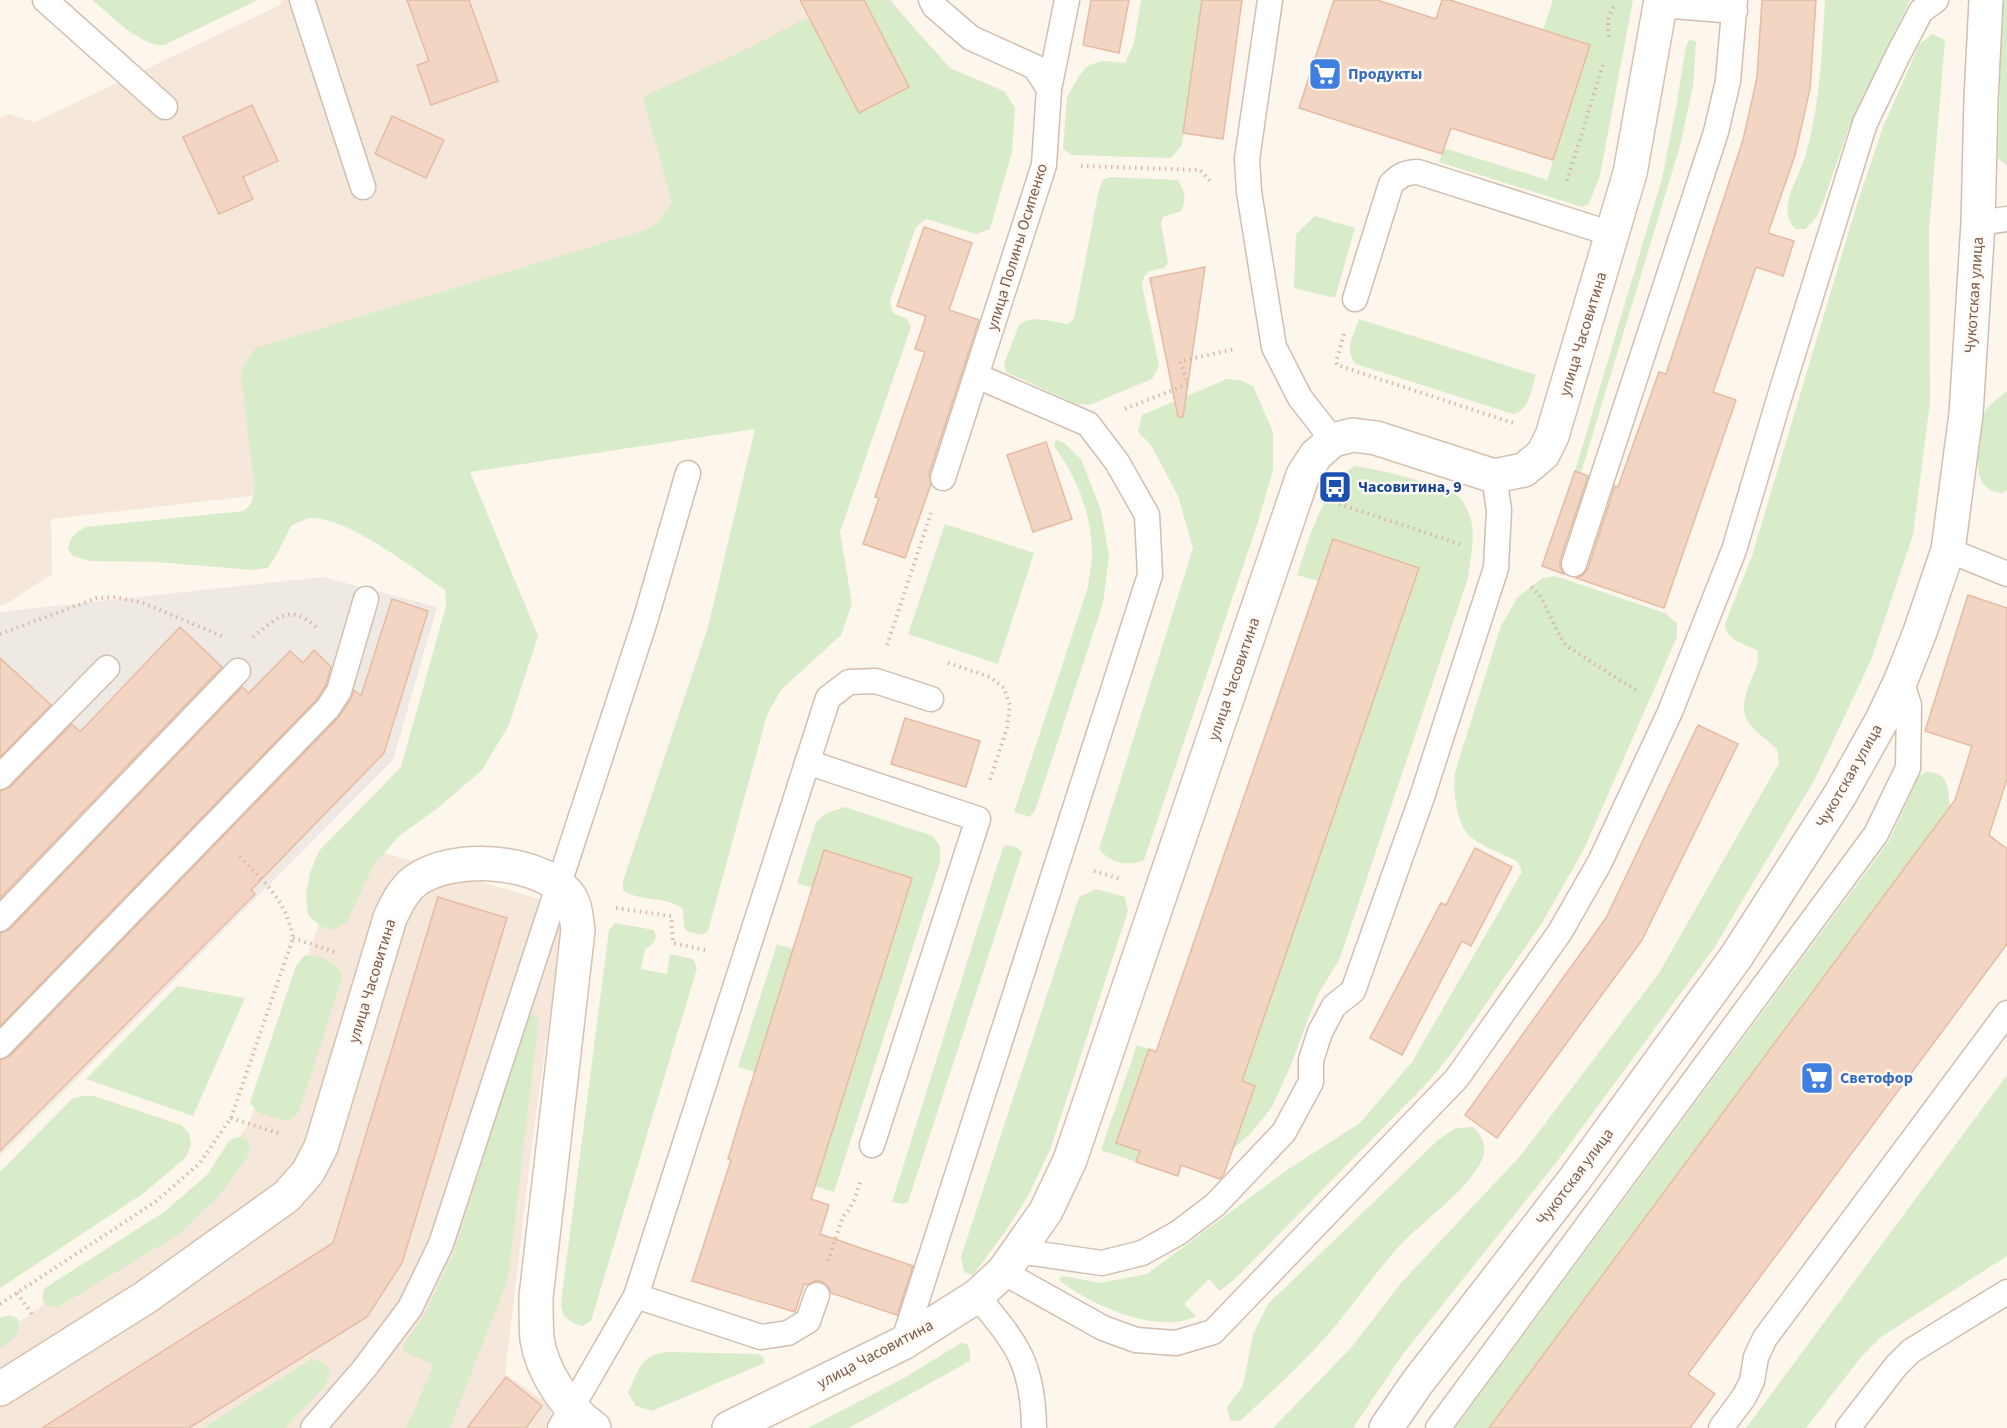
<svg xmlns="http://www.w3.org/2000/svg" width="2007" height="1428" viewBox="0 0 2007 1428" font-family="'Source Sans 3',sans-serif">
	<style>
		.residential { fill: #f5e8da }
		.industrial { fill: #efe9e4 }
		.green { fill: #d8ecc9 }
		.building { fill: #f3d5c3; stroke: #e6bba3; stroke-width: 1.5 }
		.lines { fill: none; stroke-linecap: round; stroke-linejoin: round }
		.lane-casing { stroke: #d1beb0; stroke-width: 27 }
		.street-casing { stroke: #d1beb0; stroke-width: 36 }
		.secondary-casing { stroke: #d6c0b0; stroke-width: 36 }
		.path { stroke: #d9b8a5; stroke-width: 4; stroke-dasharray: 1.5 4.5; stroke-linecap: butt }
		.lane { stroke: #fff; stroke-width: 24 }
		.street { stroke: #fff; stroke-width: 33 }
		.secondary { stroke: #fff; stroke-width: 33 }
		.labels { text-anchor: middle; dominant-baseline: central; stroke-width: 5; stroke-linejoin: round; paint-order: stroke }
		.shop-label { font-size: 16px; font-weight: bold; fill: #366cbe; stroke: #fffaf3; text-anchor: start }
		.street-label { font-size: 16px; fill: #7a5c4d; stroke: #fffaf3 }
		.transit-label { font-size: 16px; font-weight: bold; fill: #164399; stroke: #fffaf3; text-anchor: start }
	</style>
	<rect width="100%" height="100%" fill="#fdf6ec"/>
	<!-- residential -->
	<g class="residential">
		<path d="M281 0H891L913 27 950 68 1006 92 750 420 467 460 242 497 51 519 52 574 5 605H0V118L8 114 35 122 282 4Z"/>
		<path d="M348 842 562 906 559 951 533 1135 505 1374 547 1403 558 1428H0V1335L167 1219 212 1178 249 1123Z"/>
	</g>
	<!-- industrial -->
	<path class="industrial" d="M323 577 437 607 393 760 0 1156V612Z"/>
	<!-- green -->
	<g class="green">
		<path d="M92 0H258L164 45C140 47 110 14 92 0Z"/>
		<path d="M841 0H889L950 68 1005 92 1015 108 1012 152 990 229 977 234 926 219 916 227 890 301 893 313 907 319 911 327 840 532 852 604 841 635 781 690 767 715 708 931 702 935 689 932 684 928 683 909C665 895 641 903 623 890V881L708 627 755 429 470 472 538 636 509 725 482 770 439 807 398 837 373 866 347 921 333 930 320 926 308 915 306 894 310 873 319 851 401 767 446 606 445 590C413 568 350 519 313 518 306 518 297 523 291 526L278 552 268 568 253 570 158 562 90 561 73 556 68 549C70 537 75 533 86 527L244 511 251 503 255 490 241 376 243 367 256 348 646 230 656 224 672 203 643 97 742 51Z"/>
		<path d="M1141 0H1202L1182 145 1171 158 1071 155 1063 149 1067 97 1081 73 1089 65 1103 61 1125 63 1134 43Z"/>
		<path d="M1553 0H1633L1600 175 1589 204 1582 207 1439 162 1444 148 1547 180 1590 45 1543 30Z"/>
		<path d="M1825 0H1910L1849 127 1824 200 1816 218 1805 229H1796C1775 211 1799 178 1805 157 1820 106 1822 53 1825 0Z"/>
		<path d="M2002 0H2007V166L1998 158Z"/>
		<path d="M1932 34 1945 40 1929 229 1930 402 1913 535 1871 660 1815 779 1714 948 1559 1159 1403 1354 1353 1428H1273L1350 1349 1401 1283 1522 1154 1659 973 1779 763 1777 749C1746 722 1735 720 1752 677 1757 667 1759 661 1757 650 1744 644 1726 640 1725 624L1752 556 1857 204 1883 127 1919 45Z"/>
		<path d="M1689 40H1692L1696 42 1693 86 1680 146 1581 473 1575 471 1662 179 1675 113 1686 46Z"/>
		<path d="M1110 177 1177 180C1185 189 1187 201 1181 211L1163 217 1161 223 1168 263 1164 268 1149 271 1144 277 1142 285 1159 366 1152 379 1089 405 1076 404 1006 372 1004 364 1019 325C1032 314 1052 322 1068 324L1074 319 1099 189 1103 180Z"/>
		<path d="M1315 216 1355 228 1335 298 1294 288 1296 234Z"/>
		<path d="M1359 319 1536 375C1531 390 1530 410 1513 414L1356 364C1343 352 1354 334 1359 319Z"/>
		<path d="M1227 379 1240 380 1253 386 1273 432V470L1258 522 1144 860C1128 867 1110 863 1099 849L1193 548 1178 496 1151 445 1138 432 1142 415Z"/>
		<path d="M2007 391V490L2002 493C1971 489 1978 460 1980 437 1981 430 1980 420 1984 414 1989 404 1998 398 2007 391Z"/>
		<path d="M1056 440 1064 443 1081 459 1101 510 1109 556 1103 603 1035 811 1029 817 1014 812 1088 587C1089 576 1092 565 1092 554 1092 515 1077 477 1054 446Z"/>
		<path d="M1354 466C1373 468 1447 485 1460 498 1463 501 1467 509 1469 514 1477 532 1470 559 1468 578L1340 958 1317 996 1290 1067 1272 1107 1250 1134 1233 1149 1255 1086 1234 1079 1248 1064 1418 569 1333 539 1318 581 1297 575C1310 537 1321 491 1354 466Z"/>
		<path d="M945 524 1034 553 998 664 908 634Z"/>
		<path d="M1555 576 1665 613 1677 623V637L1584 849 1542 923 1451 1054 1430 1080 1237 1277 1220 1291 1209 1279 1184 1304 1196 1316C1190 1318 1184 1321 1178 1322 1137 1325 1094 1305 1061 1282L1059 1278 1063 1276 1100 1283 1147 1274 1287 1170 1360 1123 1412 1062 1522 872 1518 862C1504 854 1485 848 1472 838 1456 825 1453 791 1455 772L1501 626 1517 598 1542 578Z"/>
		<path d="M1926 772C1949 771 1948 789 1950 807L1489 1428H1455L1889 841 1919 776Z"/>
		<path d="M845 807 933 836 940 846V862L834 1192 815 1186 912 878 824 850 813 888 797 883 816 822 827 813Z"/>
		<path d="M1007 845 1018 848 1022 853 908 1202 903 1204 892 1202 1003 847Z"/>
		<path d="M1096 889 1125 897 1128 911 1050 1150 1028 1196 1005 1232 973 1275 964 1272 961 1257 1079 897Z"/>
		<path d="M615 923 654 930C659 940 652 944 645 950L641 969 667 974 670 954 693 959 697 968 591 1321 583 1326 573 1323 563 1315 561 1303 609 930Z"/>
		<path d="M777 944 794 949 755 1072 738 1067Z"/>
		<path d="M305 955C320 956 339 961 342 978L299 1112 288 1121C274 1117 257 1116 250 1102L296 966Z"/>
		<path d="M177 986 245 998 193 1116 86 1079Z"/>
		<path d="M533 1014 539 1017 508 1279 450 1428H406L433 1367 431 1363 406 1353 403 1350V1345L425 1314 455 1249 528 1017Z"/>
		<path d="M1137 1045 1149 1049 1116 1143 1140 1151 1136 1162 1101 1150Z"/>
		<path d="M2007 1075V1256L1881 1337 1861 1357 1806 1428H1746Z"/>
		<path d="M83 1096H94L181 1125 189 1133 191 1145 186 1157 144 1193 0 1288V1172L72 1099Z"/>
		<path d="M1473 1127C1484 1138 1488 1149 1480 1164 1459 1199 1421 1221 1394 1252 1372 1277 1353 1305 1331 1331 1304 1363 1271 1392 1240 1421L1230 1420 1227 1407 1243 1386 1253 1334 1268 1304 1438 1140 1456 1128Z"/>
		<path d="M237 1137 245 1138 250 1145 249 1155 219 1196 181 1233 58 1307C44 1308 39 1300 45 1288L164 1212 207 1175 229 1141Z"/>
		<path d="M9 1315 18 1319C21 1335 12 1341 0 1349V1318Z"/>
		<path d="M961 1343 967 1344 970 1352V1361L849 1428H808L904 1378Z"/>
		<path d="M669 1352 758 1354 764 1358V1363L652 1411 636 1406 628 1393C639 1370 640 1354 669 1352Z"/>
		<path d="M311 1359 324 1363 330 1374 325 1386 285 1428H203Z"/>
	</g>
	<!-- building -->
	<g class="building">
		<path d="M407 0H469L498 81 431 105 417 65 429 61Z"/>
		<path d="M800 0H864L909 87 859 113Z"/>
		<path d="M1091 0H1129L1119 53 1083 45Z"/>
		<path d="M1202 0H1242L1223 139 1183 133Z"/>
		<path d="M1334 0H1377L1436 19 1442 0H1450L1590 45 1553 160 1451 128 1442 154 1299 108Z"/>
		<path d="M1762 0H1816L1810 89 1795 155 1768 233 1794 241 1783 276 1756 267 1713 392 1736 400 1664 608 1576 578 1583 575 1588 568 1615 486 1618 487 1659 372 1666 374 1743 140 1757 78Z"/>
		<path d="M252 105 278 161 243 177 253 199 219 214 183 137Z"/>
		<path d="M392 116 444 140 426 178 375 154Z"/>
		<path d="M924 227 972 243 949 310 979 320 929 474 931 484 905 558 863 544 879 498 875 497 925 352 915 349 926 316 897 306Z"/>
		<path d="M1205 267 1183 417H1178L1150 278Z"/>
		<path d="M1046 442 1072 519 1033 532 1007 455Z"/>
		<path d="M1575 471 1588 476 1560 560V567L1564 574 1542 566Z"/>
		<path d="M1333 539 1419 568 1242 1081 1255 1086 1224 1174 1220 1179 1181 1165 1178 1176 1136 1162 1140 1151 1116 1143 1149 1049 1156 1052Z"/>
		<path d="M1968 595 2007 608V779L1989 835 2007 849V944L1688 1374 1715 1394 1690 1428H1489L1955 800 1972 746 1925 731Z"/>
		<path d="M392 599 428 611 384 753 251 890 255 894 0 1151V1060L10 1056 338 718 351 699 354 690 361 696Z"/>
		<path d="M180 627 222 667 0 898V791L10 787 72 724 80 732Z"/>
		<path d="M314 650 331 667 326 685 317 699 0 1026V933L10 929 242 687 249 693 290 651 303 663Z"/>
		<path d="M0 658 51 705 0 757Z"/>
		<path d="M905 718 980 741 966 787 891 764Z"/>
		<path d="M1698 725 1738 744 1642 940 1497 1138 1465 1115 1606 918Z"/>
		<path d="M1475 848 1512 867 1471 946 1462 941 1402 1055 1370 1038 1441 903 1446 905Z"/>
		<path d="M824 850 912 878 811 1199 829 1205 820 1234 913 1266 897 1315 831 1293 828 1286 821 1281H815L807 1285 804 1284 795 1312 692 1281 731 1160 728 1159 737 1129Z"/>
		<path d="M438 897 507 918 402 1263 367 1317 189 1428H42L333 1243Z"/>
		<path d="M506 1377 542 1406 526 1428H467Z"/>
	</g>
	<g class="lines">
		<!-- lane casing -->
		<g class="lane-casing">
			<g id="lane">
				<path d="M45 0 165 107"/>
				<path d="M302 0 363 187"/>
				<path d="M931 0 935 7 971 38 1035 67 1049 89 1044 165 943 478"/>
				<path d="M1270 0 1247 159 1249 192 1274 347 1300 398 1333 440"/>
				<path d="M1661 5 1735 11"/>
				<path d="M1049 89 1067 0"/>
				<path d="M1978 223 2007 219"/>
				<path d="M1355 299 1391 184C1400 175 1406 172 1418 172L1612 234"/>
				<path d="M1948 550 2007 574"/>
				<path d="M1574 564 1716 132 1728 81 1735 0"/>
				<path d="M807 762 978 819 872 1145"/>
				<path d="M0 777 107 668"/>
				<path d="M0 919 238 671"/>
				<path d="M0 1046 328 708 339 691 366 599"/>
				<path d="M1018 1251 1102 1263 1142 1253 1178 1233 1215 1205 1284 1132 1311 1082V1060L1320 1032 1334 1006 1353 991 1422 797 1496 568 1499 510 1494 476"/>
				<path d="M1003 1272 1103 1328 1136 1340 1176 1343 1213 1332 1457 1078 1560 932 1600 862 1670 712 1734 550 1782 389 1865 123 1898 55 1921 11 1936 0"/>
				<path d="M636 1296 761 1337 788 1333 808 1321 817 1295"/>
				<path d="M977 1296C1017 1344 1033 1363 1034 1428"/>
				<path d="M903 1343 1150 575 1147 515 1117 462 1088 424 977 376"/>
				<path d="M313 1428 364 1369 410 1308 441 1244 645 621 688 473"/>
				<path d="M560 1428 636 1296 828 698 849 682 876 681 931 699"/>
				<path d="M1438 1428 1876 834 1908 768 1909 705 1901 680"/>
				<path d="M1721 1428 1744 1397 1752 1381 1756 1357 1765 1338 2007 1013"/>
				<path d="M1848 1428 1896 1366 1911 1351 2007 1292"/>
			</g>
		</g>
		<!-- street casing -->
		<g class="street-casing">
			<path id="street" d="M1386 1428 1417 1383 1574 1180 1736 957 1840 795 1882 720 1901 680 1920 632 1948 550 1966 414 1978 223 1981 100 1986 0"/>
		</g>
		<!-- secondary casing -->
		<g class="secondary-casing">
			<g id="secondary">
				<path d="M0 1389 146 1297 287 1196 308 1172 321 1147 390 918C396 905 403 890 415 881 451 854 535 859 566 892 576 902 576 917 578 930L536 1297C536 1311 536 1326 537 1339 542 1372 567 1409 594 1428"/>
				<path d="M729 1428 903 1343 977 1296 1003 1272 1018 1251 1046 1211 1070 1160 1303 475 1316 455 1333 440 1353 435 1376 438 1494 476 1524 470 1543 454 1552 436 1630 173 1661 0"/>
			</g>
		</g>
		<!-- path -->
		<g class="path">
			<path d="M1609 37C1607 24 1607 17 1615 5"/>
			<path d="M1081 166 1200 170 1210 181"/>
			<path d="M1567 181 1603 65"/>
			<path d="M1344 334 1336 362 1337 365 1513 423"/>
			<path d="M1125 409 1188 384 1180 361 1236 349"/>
			<path d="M1339 504 1460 544"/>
			<path d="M1531 587C1550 602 1551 629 1568 647L1637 691"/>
			<path d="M0 634 97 598 116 597 143 603 222 636"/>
			<path d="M253 637C277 618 290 602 317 628"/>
			<path d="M887 645 931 513"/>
			<path d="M948 663 990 677 1004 688 1010 705 1007 728 989 783"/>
			<path d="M1094 871 1121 879"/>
			<path d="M616 908 671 916 673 943 709 951"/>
			<path d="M293 938 335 952"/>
			<path d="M231 1118 281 1134"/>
			<path d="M828 1261 843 1216 849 1210 854 1200 861 1180"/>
			<path d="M17 1293 34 1317"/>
			<path d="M0 1304 155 1202 199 1164 231 1118 293 938C286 899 264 882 238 855"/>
		</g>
		<!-- lane -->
		<use href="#lane" class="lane"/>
		<!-- street -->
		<use href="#street" class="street"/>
		<!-- secondary -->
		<use href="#secondary" class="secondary"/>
	</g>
	<!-- icons -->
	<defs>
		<g id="supermarket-square" transform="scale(1.725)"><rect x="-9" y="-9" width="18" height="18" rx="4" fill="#3f7fe0" stroke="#fffaf3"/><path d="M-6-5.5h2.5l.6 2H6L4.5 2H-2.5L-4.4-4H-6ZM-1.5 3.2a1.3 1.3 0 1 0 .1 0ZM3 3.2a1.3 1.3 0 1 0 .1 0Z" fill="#fff"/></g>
		<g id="bus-square" transform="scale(1.725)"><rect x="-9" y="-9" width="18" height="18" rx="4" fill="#1a4fb4" stroke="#fffaf3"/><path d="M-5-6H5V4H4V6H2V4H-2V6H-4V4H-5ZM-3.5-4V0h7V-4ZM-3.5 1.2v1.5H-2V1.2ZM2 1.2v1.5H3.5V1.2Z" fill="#fff"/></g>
	</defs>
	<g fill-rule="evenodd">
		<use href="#supermarket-square" x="1325" y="74"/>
		<use href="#bus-square" x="1335" y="487"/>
		<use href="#supermarket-square" x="1817" y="1078"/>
	</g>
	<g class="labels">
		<!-- shop labels -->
		<g class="shop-label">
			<text x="1348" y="74">Продукты</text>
			<text x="1840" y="1078">Светофор</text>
		</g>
		<!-- street labels -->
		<g class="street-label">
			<text transform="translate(1017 247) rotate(-73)">улица Полины Осипенко</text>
			<text transform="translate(1974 295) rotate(-86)">Чукотская улица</text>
			<text transform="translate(1583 334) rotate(-73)">улица Часовитина</text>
			<text transform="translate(1234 679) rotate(-71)">улица Часовитина</text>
			<text transform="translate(1849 776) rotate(-60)">Чукотская улица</text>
			<text transform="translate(372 981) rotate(-73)">улица Часовитина</text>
			<text transform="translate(1575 1177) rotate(-53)">Чукотская улица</text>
			<text transform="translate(875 1354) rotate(-28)">улица Часовитина</text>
		</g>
		<!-- transit labels -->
		<g class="transit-label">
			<text x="1358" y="487">Часовитина, 9</text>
		</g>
	</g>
</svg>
